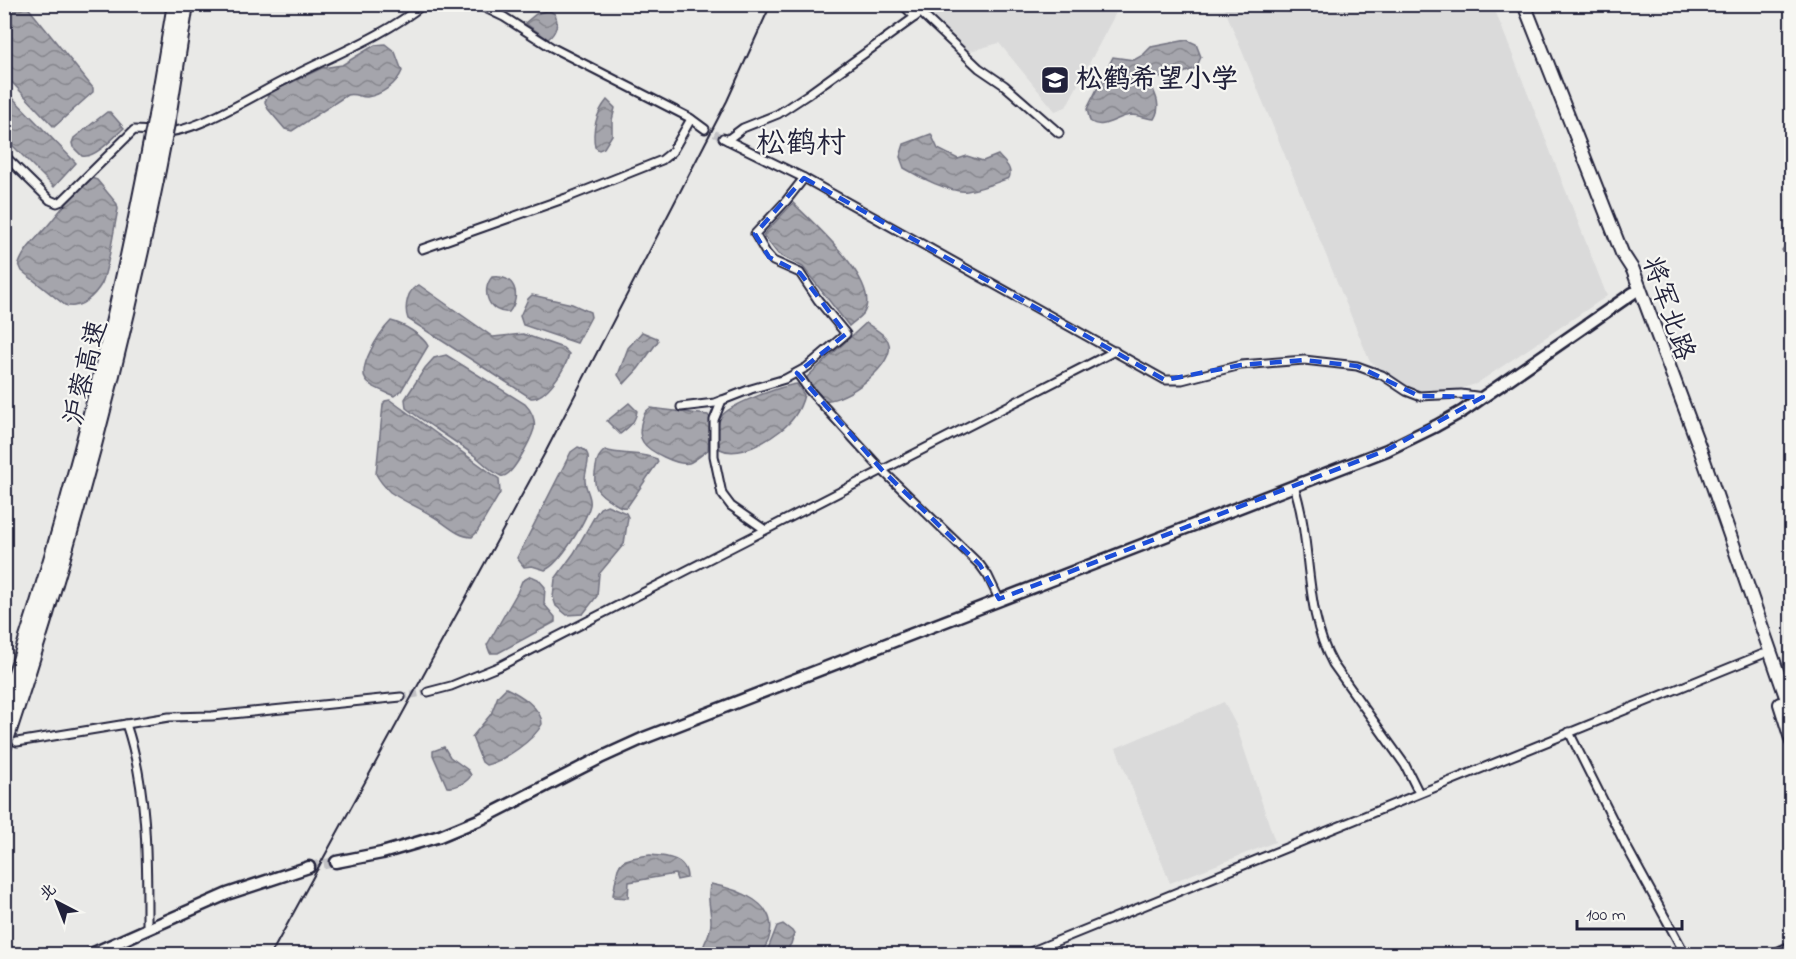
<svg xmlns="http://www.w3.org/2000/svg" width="1796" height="959" viewBox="0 0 1796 959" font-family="'Indie Flower','LXGW WenKai TC',sans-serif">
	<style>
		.built { fill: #dadada }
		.water { fill: url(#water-waves); stroke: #71717f; stroke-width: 1.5 }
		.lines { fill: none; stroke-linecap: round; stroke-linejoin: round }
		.minor-tunnel { stroke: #c1c1c5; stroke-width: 7; stroke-dasharray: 7 3.5; stroke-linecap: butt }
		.secondary-tunnel { stroke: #c1c1c5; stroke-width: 10; stroke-dasharray: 10 5; stroke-linecap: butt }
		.minor-casing { stroke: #22223b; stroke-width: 11 }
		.secondary-casing { stroke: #22223b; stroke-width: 15 }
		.primary-casing { stroke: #22223b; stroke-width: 15 }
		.trunk-casing { stroke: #22223b; stroke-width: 16 }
		.motorway-casing { stroke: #22223b; stroke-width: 18 }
		.minor { stroke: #f6f6f2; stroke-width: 7 }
		.secondary { stroke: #f6f6f2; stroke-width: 10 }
		.primary { stroke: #f6f6f2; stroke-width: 10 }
		.trunk { stroke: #f6f6f2; stroke-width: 12 }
		.motorway { stroke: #f6f6f2; stroke-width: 14 }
		.rail { stroke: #22223b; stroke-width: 2 }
		.motorway-bridge-casing { stroke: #22223b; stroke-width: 18; stroke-linecap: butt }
		.motorway-bridge { stroke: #f6f6f2; stroke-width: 14 }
		.marked { fill: none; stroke: #1d4ed8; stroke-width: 4.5; stroke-dasharray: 12 8; stroke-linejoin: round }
		.labels { text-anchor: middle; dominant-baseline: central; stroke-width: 4.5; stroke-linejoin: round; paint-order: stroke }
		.poi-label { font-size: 27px; font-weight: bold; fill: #22223b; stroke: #f6f6f2; text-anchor: start }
		.street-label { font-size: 27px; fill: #22223b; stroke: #f6f6f2 }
		.quarter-label { font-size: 30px; fill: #22223b; stroke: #f6f6f2 }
	</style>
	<defs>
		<pattern id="water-waves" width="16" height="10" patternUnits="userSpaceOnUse" patternTransform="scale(1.5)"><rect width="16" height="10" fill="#a5a5ac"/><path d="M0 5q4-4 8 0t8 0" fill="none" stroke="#86868d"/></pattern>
	</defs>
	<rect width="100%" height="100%" fill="#e9e9e7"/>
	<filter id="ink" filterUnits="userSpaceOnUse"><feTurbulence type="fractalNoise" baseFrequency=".0167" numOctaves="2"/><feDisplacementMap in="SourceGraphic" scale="12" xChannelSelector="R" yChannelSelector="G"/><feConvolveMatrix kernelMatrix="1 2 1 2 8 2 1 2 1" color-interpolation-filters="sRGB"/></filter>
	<g filter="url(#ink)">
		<!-- built -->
		<g class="built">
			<path d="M944 4H1095L1099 10 1116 4 1119 7 1066 107 1055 111 999 43 967 52 928 16Z"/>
			<path d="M1223 5H1493L1607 296 1476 384 1452 391 1421 393 1415 391 1401 384 1384 370 1370 362Z"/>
			<path d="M1224 702 1236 725 1275 842 1170 883 1116 748Z"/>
		</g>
		<!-- water -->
		<g class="water">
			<path d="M13 4 26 5 93 88V92L54 127 5 75V12Z"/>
			<path d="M548 10 555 14C559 23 556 33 548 39L525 23 536 14Z"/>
			<path d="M1187 40 1196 44 1201 57 1196 68 1171 78 1152 77 1148 79C1154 92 1163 105 1154 119 1147 119 1139 115 1131 115 1117 116 1103 131 1090 121L1087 109 1113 57 1134 60 1143 55 1151 47Z"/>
			<path d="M385 44 395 52 402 71C397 84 381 95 367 97 360 97 354 93 347 95L292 131 285 129 268 109 265 102 269 93 322 68 342 65 375 45Z"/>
			<path d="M7 92 76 163 54 187 5 138V95Z"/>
			<path d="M607 100 615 108 612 120V135L604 148 599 150 595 147C592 131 596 113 607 100Z"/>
			<path d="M107 112H110L124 128C115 136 95 159 82 156L73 147 72 143 74 138Z"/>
			<path d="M931 134 938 149 958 159 967 156 983 161 998 155C1004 162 1013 168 1009 178 995 183 981 189 967 191 950 193 919 177 904 168L900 157 904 144Z"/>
			<path d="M88 177 97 180 117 204 118 209C114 228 109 266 102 283 95 295 80 311 65 305L22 271 19 264C25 246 43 233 54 218 66 204 76 190 88 177Z"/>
			<path d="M793 203C812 222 884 284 863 314 860 318 853 322 849 326L803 267 778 254 763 235Z"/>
			<path d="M1791 239V265L1782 250Z"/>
			<path d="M492 277C515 274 522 296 509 312 489 314 480 291 492 277Z"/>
			<path d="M419 285 493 337 523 334 563 348 569 354C566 368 546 399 531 398L408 319C404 308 407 289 419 285Z"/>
			<path d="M532 295 572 304 590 312 591 317 577 343 523 325 520 316 528 299Z"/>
			<path d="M391 321C403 324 422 335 428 346L401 391 394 396C386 392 375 389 368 383 354 370 381 331 391 321Z"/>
			<path d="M866 323C873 328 884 333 888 341 899 363 844 403 825 400L807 380V377Z"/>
			<path d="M642 332 657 338 658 341 638 369 624 384 618 375 628 348Z"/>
			<path d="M446 355 525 404C531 410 536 420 534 429 531 439 511 480 501 476 491 472 483 462 475 456 453 439 428 425 406 408L405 399 425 368 434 358Z"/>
			<path d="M797 384 804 395C802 403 799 410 794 417 782 434 741 460 720 449 717 440 716 425 721 417 729 404 782 386 797 384Z"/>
			<path d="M390 400 499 479 500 493 477 532 472 537C457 537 444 522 431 515 418 507 403 501 390 492 385 487 379 480 376 474L383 405 385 401Z"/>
			<path d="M629 403 637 411C635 423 629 427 620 434L607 421Z"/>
			<path d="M650 408 708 415 710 418 708 450C704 453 693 462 689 463 678 466 648 451 643 442 639 436 640 430 641 424 643 416 644 412 650 408Z"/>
			<path d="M578 447C595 452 586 465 585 478 584 488 592 496 590 505 586 521 560 564 545 570L532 566 524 567 517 558 571 452Z"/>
			<path d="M605 450C622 456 639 451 657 459L658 462 627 507C621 508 619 506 614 503 596 492 592 488 596 467 597 459 599 455 605 450Z"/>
			<path d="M607 505 626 513 628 517 624 544 599 574 597 596 583 614 567 615 556 606 553 597 555 579 574 553 596 514 600 508Z"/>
			<path d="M531 576 538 579 545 587 544 604 555 617V622L498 653H490L487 645 517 593 522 581Z"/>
			<path d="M506 688C519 694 542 708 542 724 534 740 504 761 486 765L482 762 472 737 491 714 498 696Z"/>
			<path d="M444 747 450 757 468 770 471 775C468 782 456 788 447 787L433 755V751Z"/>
			<path d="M650 855C667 856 687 858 687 878L677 880 675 874 629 882 628 898 614 897 613 895C620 861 613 860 650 855Z"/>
			<path d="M711 884C737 889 780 903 769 938 768 944 763 949 761 954H706L704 945C707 937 711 932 711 922 711 909 706 895 711 884Z"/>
			<path d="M783 924 792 931 794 934 791 944 784 954H766L777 926Z"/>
		</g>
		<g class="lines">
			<!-- minor-tunnel -->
			<g class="minor-tunnel">
				<path d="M705 129 723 138"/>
				<path d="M401 697 428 692"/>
			</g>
			<!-- secondary-tunnel -->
			<path class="secondary-tunnel" d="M309 867 336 862"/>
			<!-- minor casing -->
			<g class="minor-casing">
				<g id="minor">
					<path d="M477 4 504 17 551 47 690 118 705 129"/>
					<path d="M902 4 915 17"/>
					<path d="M921 13 979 68 1004 85 1059 133"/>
					<path d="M165 132C197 132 256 94 287 79 335 54 381 38 424 4"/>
					<path d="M723 138 804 178 1165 380H1182L1241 365 1304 360 1357 366 1382 375 1406 391 1419 396 1461 394 1483 397"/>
					<path d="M727 140 743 128 778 114 807 95 933 4"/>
					<path d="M4 155 50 200 57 203 62 201 134 130 154 131"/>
					<path d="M422 249 566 198 662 160 672 152 691 119"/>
					<path d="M797 373 809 390 882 470 980 565 988 576 999 599"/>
					<path d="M722 400 714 420V456L722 494 731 506 764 529"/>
					<path d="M681 407 715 403 751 389 785 379 807 367 846 334 818 300 800 273 773 261 766 253 755 234 786 201 804 178"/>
					<path d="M1294 486C1313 544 1303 610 1333 664L1405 765 1419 793"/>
					<path d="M428 692 451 686 500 666 1115 351"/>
					<path d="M126 724C148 789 147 861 147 929"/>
					<path d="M1569 732 1625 844 1685 954"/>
					<path d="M17 742 169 717 212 716 401 697"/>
					<path d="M1025 954 1763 654"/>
				</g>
			</g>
			<!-- secondary casing -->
			<g class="secondary-casing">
				<g id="secondary">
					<path d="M336 862 382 853 440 836 481 819 600 758 644 738 1387 450 1436 426 1463 411 1633 293"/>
					<path d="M91 954 227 894 309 867"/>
				</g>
			</g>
			<!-- primary casing -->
			<g class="primary-casing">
				<path id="primary" d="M1777 954 1792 947"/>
			</g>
			<!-- trunk casing -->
			<g class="trunk-casing">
				<g id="trunk">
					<path d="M1524 4 1622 253 1633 270 1699 446 1792 714"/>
					<path d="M1780 704 1792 742"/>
				</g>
			</g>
			<!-- motorway casing -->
			<g class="motorway-casing">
				<g id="motorway">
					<path d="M156 116 175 4"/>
					<path d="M168 118 186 4"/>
					<path d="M4 709C62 536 109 358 144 178"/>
					<path d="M4 746C66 560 117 372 156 180"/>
				</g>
			</g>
			<!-- minor -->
			<use href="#minor" class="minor"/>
			<!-- secondary -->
			<use href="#secondary" class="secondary"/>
			<!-- primary -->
			<use href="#primary" class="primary"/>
			<!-- trunk -->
			<use href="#trunk" class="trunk"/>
			<!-- motorway -->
			<use href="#motorway" class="motorway"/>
			<!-- rail -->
			<path class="rail" d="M271 954 546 451 727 101 771 4"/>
			<!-- motorway-bridge casing -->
			<g class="motorway-bridge-casing">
				<g id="motorway-bridge">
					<path d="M144 178 156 116"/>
					<path d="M156 180 168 118"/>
				</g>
			</g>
			<!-- motorway-bridge -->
			<use href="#motorway-bridge" class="motorway-bridge"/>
		</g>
	</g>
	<!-- marked area -->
	<path class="marked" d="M804 178 1165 380 1241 365 1304 360 1357 366 1419 396 1483 397 1387 450 999 599 980 565 882 470 797 373 846 334 800 273 769 257 755 234Z"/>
	<!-- icons -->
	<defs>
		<g id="school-square" transform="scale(1.5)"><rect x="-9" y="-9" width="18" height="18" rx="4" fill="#22223b" stroke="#f6f6f2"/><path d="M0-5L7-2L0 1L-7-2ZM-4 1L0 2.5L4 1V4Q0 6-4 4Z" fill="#fff"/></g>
	</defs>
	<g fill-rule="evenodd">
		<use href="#school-square" x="1055" y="80"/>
	</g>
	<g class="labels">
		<!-- poi labels -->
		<g class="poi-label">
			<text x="1076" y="80">松鹤希望小学</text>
		</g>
		<!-- street labels -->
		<g class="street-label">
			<text transform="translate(1667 309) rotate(71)">将军北路</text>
			<text transform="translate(87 373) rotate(-76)">沪蓉高速</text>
		</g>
		<!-- quarter labels -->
		<g class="quarter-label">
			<text x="801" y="145">松鹤村</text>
		</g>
	</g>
	<!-- margin -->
	<rect width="1796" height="959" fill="none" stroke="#f6f6f2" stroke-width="24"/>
	<rect x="12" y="12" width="1772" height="935" fill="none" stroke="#22223b" stroke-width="2" filter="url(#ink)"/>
	<!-- north arrow -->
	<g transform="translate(57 902) rotate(318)" stroke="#f6f6f2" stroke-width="4.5" paint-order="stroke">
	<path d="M0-4.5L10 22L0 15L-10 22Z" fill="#22223b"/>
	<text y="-9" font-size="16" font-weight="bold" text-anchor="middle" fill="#22223b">北</text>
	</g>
	<!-- scale -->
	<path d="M1577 920v9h105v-9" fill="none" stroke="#22223b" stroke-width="3"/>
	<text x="1586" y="920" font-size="18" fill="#22223b" stroke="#f6f6f2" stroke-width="4.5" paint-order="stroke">100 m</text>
</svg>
